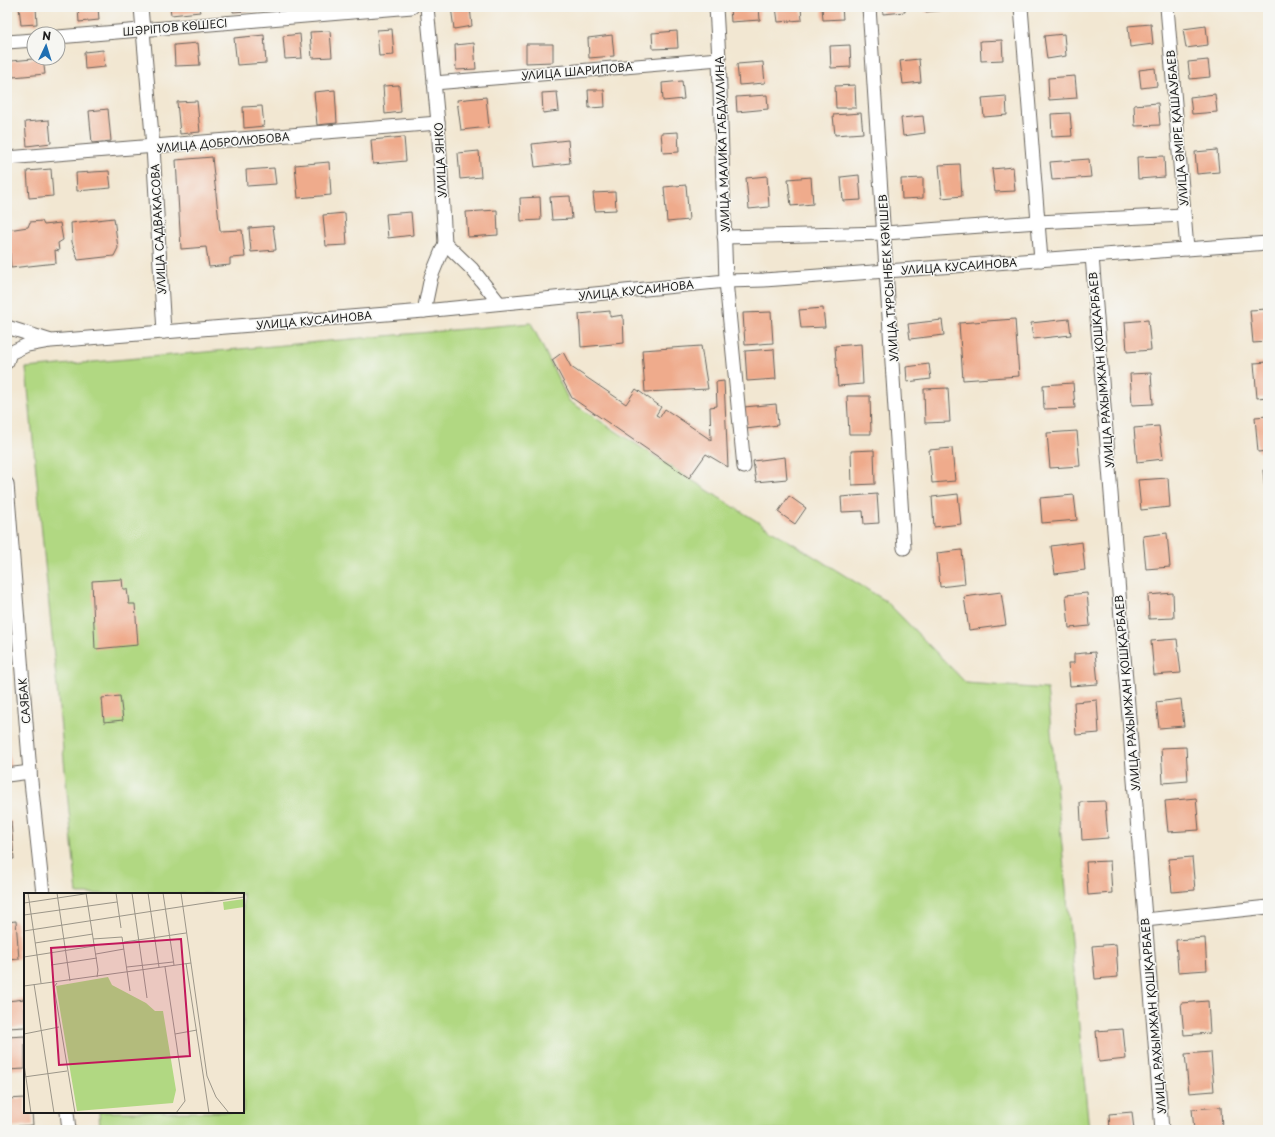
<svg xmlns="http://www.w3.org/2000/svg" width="1275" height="1137" viewBox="0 0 1275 1137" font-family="'Playpen Sans',sans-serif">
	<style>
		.green { fill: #b1d882; stroke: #667a4f }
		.building { fill: #efab8c }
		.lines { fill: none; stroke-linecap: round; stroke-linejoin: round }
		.street-casing { stroke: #67635c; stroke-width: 15 }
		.street { stroke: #fff; stroke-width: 13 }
		.labels { text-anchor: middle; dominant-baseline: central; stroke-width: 3; stroke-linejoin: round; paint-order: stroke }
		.street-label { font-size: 11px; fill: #1c1c1c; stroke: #f6f6f2 }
		.inset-road { fill: none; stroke: #9c9689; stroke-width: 1 }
		.view { fill: #c2185b; fill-opacity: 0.15; stroke: #c2185b; stroke-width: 2 }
		.inset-edge { fill: none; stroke: #1c1c1c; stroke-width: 2 }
	</style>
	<rect width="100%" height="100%" fill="#f6f6f2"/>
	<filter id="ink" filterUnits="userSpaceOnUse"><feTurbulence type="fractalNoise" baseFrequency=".025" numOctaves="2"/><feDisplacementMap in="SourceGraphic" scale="8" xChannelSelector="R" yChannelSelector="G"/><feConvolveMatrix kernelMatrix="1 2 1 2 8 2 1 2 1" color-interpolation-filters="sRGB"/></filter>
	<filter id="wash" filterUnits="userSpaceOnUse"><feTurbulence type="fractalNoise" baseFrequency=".012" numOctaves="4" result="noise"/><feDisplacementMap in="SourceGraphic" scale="16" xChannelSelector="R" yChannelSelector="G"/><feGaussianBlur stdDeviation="0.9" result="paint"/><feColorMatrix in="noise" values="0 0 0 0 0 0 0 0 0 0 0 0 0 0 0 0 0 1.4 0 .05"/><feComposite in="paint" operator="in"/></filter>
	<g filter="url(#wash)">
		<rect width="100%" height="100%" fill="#f2e7d2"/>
		<!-- green -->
		<path class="green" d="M531 323 569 401 729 504 886 601 966 683 1047 689 1089 1130H100L99 1112H243V894H77L26 368Z"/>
		<g id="blocks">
			<!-- building -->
			<g class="building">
				<path d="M19 7H36L37 24 21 25Z"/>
				<path d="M78 7H98L99 20 79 22Z"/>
				<path d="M170 7H199L200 12 171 15Z"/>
				<path d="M233 7H258L259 10 233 12Z"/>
				<path d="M278 7H300V10L278 11Z"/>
				<path d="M451 7H470L472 26 454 29Z"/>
				<path d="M730 7H759L760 20 731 22Z"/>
				<path d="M776 7H801L802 20 778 22Z"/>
				<path d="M822 7H842L843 19 823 20Z"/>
				<path d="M882 7H905V12L883 14Z"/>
				<path d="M925 7H946L947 10 925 12Z"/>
				<path d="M7 10 10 26 7 27Z"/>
				<path d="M1151 24 1153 44 1130 47 1128 26Z"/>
				<path d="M1206 26 1208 45 1186 48 1183 29Z"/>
				<path d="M392 29 394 55 379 56 377 30Z"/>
				<path d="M330 31 332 57 312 58 310 32Z"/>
				<path d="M677 31 678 48 653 49 652 33Z"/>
				<path d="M300 34 302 58 285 59 283 36Z"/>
				<path d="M1064 34 1066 56 1047 59 1044 36Z"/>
				<path d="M264 35 266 63 237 65 234 38Z"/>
				<path d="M612 35 614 56 589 58 588 38Z"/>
				<path d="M1002 40 1003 60 981 61 980 41Z"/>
				<path d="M198 43 200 65 175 66 174 45Z"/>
				<path d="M474 43 476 69 456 70 455 45Z"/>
				<path d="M526 44H553V62L526 63Z"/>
				<path d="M850 45 851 67 831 68 830 46Z"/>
				<path d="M103 50 105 67 85 69 84 52Z"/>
				<path d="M43 58 45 74 13 77 11 61Z"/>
				<path d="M919 59 921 82 903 84 900 61Z"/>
				<path d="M1208 60 1210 77 1190 79 1188 62Z"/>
				<path d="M763 62 765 83 739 85 737 64Z"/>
				<path d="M1155 68 1157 86 1141 88 1139 70Z"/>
				<path d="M1075 76 1077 98 1049 100 1048 78Z"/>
				<path d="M682 81 684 99 663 101 662 83Z"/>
				<path d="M399 85 401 112 385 114 383 86Z"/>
				<path d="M855 85 856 108H836L835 86Z"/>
				<path d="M335 90 337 123 317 125 314 92Z"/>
				<path d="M588 90H604L605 107 589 108Z"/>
				<path d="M557 92 559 111 543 113 542 93Z"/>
				<path d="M1215 94 1217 112 1192 114 1190 97Z"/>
				<path d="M767 95 768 109 737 112 736 97Z"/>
				<path d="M1006 96 1007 115 984 117 982 98Z"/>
				<path d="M486 97 489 127 461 130 457 100Z"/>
				<path d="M197 101 200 132 180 134 177 102Z"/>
				<path d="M1158 103 1160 125 1135 126 1134 105Z"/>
				<path d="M262 106 264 126 244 128 243 107Z"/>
				<path d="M108 109 111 141 92 143 89 111Z"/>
				<path d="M861 113 863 133 835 135 833 115Z"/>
				<path d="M1070 113 1072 136 1052 137 1051 114Z"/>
				<path d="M923 116 925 133 903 136 901 118Z"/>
				<path d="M49 120 51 143 27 146 25 122Z"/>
				<path d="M678 132 679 152 663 153 661 133Z"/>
				<path d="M404 137 406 161 373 164 371 140Z"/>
				<path d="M568 140 570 163 535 167 532 144Z"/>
				<path d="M1217 150 1219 172 1197 174 1195 152Z"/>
				<path d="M479 151 481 177 460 179 458 153Z"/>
				<path d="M1164 156 1165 177 1138 179 1137 157Z"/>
				<path d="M212 157 220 231 242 230 245 257 230 258V265L209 267 206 247 181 249 176 160Z"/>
				<path d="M1089 159 1091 177 1052 180 1050 162Z"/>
				<path d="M329 162 331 195 298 198 295 165Z"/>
				<path d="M960 164 962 196 942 198 939 165Z"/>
				<path d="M1013 167 1015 191 995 192 992 169Z"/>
				<path d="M274 168 276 184 247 186 246 170Z"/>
				<path d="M51 169 53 196 29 198 27 171Z"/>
				<path d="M109 171 111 188 77 191 76 173Z"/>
				<path d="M859 175 861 200 843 201 841 177Z"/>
				<path d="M767 176 769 207 749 209 746 178Z"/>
				<path d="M811 177 813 204 791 206 788 179Z"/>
				<path d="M923 178V198L902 199 901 179Z"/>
				<path d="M686 185 689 220 667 222 664 187Z"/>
				<path d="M615 192 616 210 595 211 593 193Z"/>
				<path d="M570 196 572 219 552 220 550 197Z"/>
				<path d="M540 197 541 220 521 221 520 198Z"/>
				<path d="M497 210 498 235 468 237 466 212Z"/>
				<path d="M411 212 413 235 388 238 386 214Z"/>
				<path d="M345 213 347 245 326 246 323 215Z"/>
				<path d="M114 218 118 248 114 256 78 260 72 242 71 223Z"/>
				<path d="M42 221 44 225 60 223 63 240 58 243 59 251 55 250 56 263 11 268 8 230 28 227 30 222Z"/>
				<path d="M273 226 276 250 251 252 249 228Z"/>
				<path d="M823 308 825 327 801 328 799 310Z"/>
				<path d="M1268 309V342L1253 343 1250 310Z"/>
				<path d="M610 311V317L623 315 624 343 581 347 579 314Z"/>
				<path d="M771 312 773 343 745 345 743 313Z"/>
				<path d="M1015 319 1019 376 963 380 959 323Z"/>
				<path d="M1069 319 1071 335 1033 339 1031 323Z"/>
				<path d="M942 320 944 335 910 339 908 324Z"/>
				<path d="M1148 320 1151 350 1127 352 1125 322Z"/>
				<path d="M861 344 863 384 838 386 835 346Z"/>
				<path d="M701 346 708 389 645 392 642 350Z"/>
				<path d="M774 349 776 379 747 381 745 351Z"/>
				<path d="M563 352 571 367 626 404 636 389 661 407 656 415 660 417 665 409 711 440 710 407 717 406 716 382 724 381 728 467 706 454 689 478 572 398 552 360Z"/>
				<path d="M1268 362V397L1257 398 1254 363Z"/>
				<path d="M929 364 931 379 907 382 906 367Z"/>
				<path d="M1151 373 1153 404 1132 405 1130 374Z"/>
				<path d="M1073 383 1075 408 1044 409 1043 385Z"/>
				<path d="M948 388 950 422 925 423 924 389Z"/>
				<path d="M847 396H870L871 434H849Z"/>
				<path d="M776 404 778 425 746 429 744 407Z"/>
				<path d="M1268 416V451L1258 452 1255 417Z"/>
				<path d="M1159 426 1163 459 1137 462 1134 428Z"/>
				<path d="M1077 431 1080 466 1050 468 1047 433Z"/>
				<path d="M952 448 955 481 932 483 929 450Z"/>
				<path d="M874 450 875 484 852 485 851 451Z"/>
				<path d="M785 457 787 479 756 482 753 461Z"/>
				<path d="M1268 469V503H1266L1263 470Z"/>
				<path d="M1168 478 1170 507 1141 510 1138 480Z"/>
				<path d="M877 494 879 523 864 524 863 511 842 512 841 497Z"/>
				<path d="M958 494 961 524 934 527 932 497Z"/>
				<path d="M1074 495 1077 520 1042 523 1040 498Z"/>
				<path d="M789 496 806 508 795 524 778 512Z"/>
				<path d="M1167 533 1170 567 1146 569 1143 536Z"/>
				<path d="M1082 542 1085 570 1055 574 1051 546Z"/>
				<path d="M962 550 965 584 940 587 937 553Z"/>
				<path d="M122 579 123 589H127L129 604H135L138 645 95 649 92 581Z"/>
				<path d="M1001 592 1006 625 969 630 964 597Z"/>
				<path d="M1087 593 1090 626 1069 628 1066 595Z"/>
				<path d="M1173 593 1174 618 1149 619 1148 595Z"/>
				<path d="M1177 639 1181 673 1154 675 1151 641Z"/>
				<path d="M1095 652 1098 684 1070 686 1068 663H1074V654Z"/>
				<path d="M120 696 123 720 104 722 102 698Z"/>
				<path d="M1181 699 1184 726 1159 728 1156 702Z"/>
				<path d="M1097 700 1099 733 1076 735 1074 702Z"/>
				<path d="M7 736 11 768H7Z"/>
				<path d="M1186 747 1188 781 1163 783 1161 748Z"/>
				<path d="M1196 798 1199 830 1168 832 1165 801Z"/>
				<path d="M1105 801 1108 838 1082 840 1080 802Z"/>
				<path d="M7 821H11L14 859H7Z"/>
				<path d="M1192 857 1195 890 1172 892 1169 859Z"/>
				<path d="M1110 861 1112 893 1088 895 1086 862Z"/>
				<path d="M16 921 19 959 7 960V922Z"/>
				<path d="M1205 938 1207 970 1178 972 1176 940Z"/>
				<path d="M1116 944 1118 977 1095 979 1092 946Z"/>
				<path d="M25 999V1027L8 1028 7 1001Z"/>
				<path d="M1208 1001 1210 1033 1184 1035 1181 1003Z"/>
				<path d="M1123 1029 1126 1059 1099 1062 1096 1031Z"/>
				<path d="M25 1036V1069L7 1070V1037Z"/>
				<path d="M1211 1052 1214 1091 1189 1093 1185 1054Z"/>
				<path d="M25 1098V1112H32L33 1125 7 1127V1099Z"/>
				<path d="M1221 1107 1222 1130H1194L1192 1109Z"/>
				<path d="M1132 1112 1134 1130H1110L1109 1114Z"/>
			</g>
		</g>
	</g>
	<g filter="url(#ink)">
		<use href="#blocks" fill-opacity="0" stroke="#67635c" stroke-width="1"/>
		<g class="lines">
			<!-- street casing -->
			<g class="street-casing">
				<g id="street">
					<path d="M141 7 153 147 164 332"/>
					<path d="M716 7 719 59 726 281 744 467"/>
					<path d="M869 7 904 548"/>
					<path d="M1021 7 1041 260"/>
					<path d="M1167 7 1187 249"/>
					<path d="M58 37 412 7"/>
					<path d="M7 42 34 40"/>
					<path d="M434 83 719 59"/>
					<path d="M7 158 438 123"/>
					<path d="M724 237 885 233 1038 222 1184 215"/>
					<path d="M445 243 472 269 499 303"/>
					<path d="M1092 256 1162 1130"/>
					<path d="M424 311 431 277 445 243 438 123 427 7"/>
					<path d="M7 327 51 341 424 311 726 281 764 280 1268 243"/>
					<path d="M7 362 10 353 27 345 49 341"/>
					<path d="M7 484 30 772 43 894"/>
					<path d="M7 775 30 772"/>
					<path d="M1145 920 1268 907"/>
					<path d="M67 1112 69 1130"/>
				</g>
			</g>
			<!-- street -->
			<use href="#street" class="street"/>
		</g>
	</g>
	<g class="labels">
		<!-- street labels -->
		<g class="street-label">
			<text transform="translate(175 27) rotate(-5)">ШӘРІПОВ КӨШЕСІ</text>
			<text transform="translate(577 71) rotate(-5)">УЛИЦА ШАРИПОВА</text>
			<text transform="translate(1177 128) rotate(-95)">УЛИЦА ӘМІРЕ ҚАШАУБАЕВ</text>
			<text transform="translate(223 142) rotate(-5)">УЛИЦА ДОБРОЛЮБОВА</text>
			<text transform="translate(722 144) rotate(-92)">УЛИЦА МАЛИКА ГАБДУЛЛИНА</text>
			<text transform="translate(440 160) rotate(-93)">УЛИЦА ЯНКО</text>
			<text transform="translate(158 229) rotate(-93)">УЛИЦА САДВАКАСОВА</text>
			<text transform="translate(959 266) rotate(-4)">УЛИЦА КУСАИНОВА</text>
			<text transform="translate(888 278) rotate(-94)">УЛИЦА ТҰРСЫНБЕК КӘКІШЕВ</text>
			<text transform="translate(636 290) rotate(-6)">УЛИЦА КУСАИНОВА</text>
			<text transform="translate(314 320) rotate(-5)">УЛИЦА КУСАИНОВА</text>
			<text transform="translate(1101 370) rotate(-95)">УЛИЦА РАХЫМЖАН ҚОШҚАРБАЕВ</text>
			<text transform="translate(1127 693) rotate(-95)">УЛИЦА РАХЫМЖАН ҚОШҚАРБАЕВ</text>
			<text transform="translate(24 701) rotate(-95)">САЯБАК</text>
			<text transform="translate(1153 1016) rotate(-95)">УЛИЦА РАХЫМЖАН ҚОШҚАРБАЕВ</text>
		</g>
	</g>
	<!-- overview -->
	<g transform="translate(24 893)">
		<rect width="220" height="220" fill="#f2e7d2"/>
		<path d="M220 6V14L200 17 199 9ZM84 84 88 92 122 110 131 118H139L152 197 149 210 53 218 32 93Z" fill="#b1d882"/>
		<path class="inset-road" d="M4 0 17 90M33 0 46 88M62 0 74 77 73 84M92 0 97 35M108 0 123 105M124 0 135 74M139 0 150 72M157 0 183 183 192 204 205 220M0 10 67 0M0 22 93 9M0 38 220 4M69 46 98 44 106 98M100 49 162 40M11 50 69 41M72 61 100 56M0 64 70 53M162 70 185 220M27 72 73 65M103 74 149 69M141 74 161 208 152 220M33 90 30 94 51 220M10 91 30 220M0 93 167 70M0 141 35 134M151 141 173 137M0 171 7 220M0 184 43 178"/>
		<path class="view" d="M157 46 166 163 35 172 27 55Z"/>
		<rect width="220" height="220" class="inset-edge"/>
	</g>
	<!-- margin -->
	<rect width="1275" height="1137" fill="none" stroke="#f6f6f2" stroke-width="24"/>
	<!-- north arrow -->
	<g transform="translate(46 46) rotate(4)"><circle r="19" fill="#f6f6f2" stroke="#9f9f9c"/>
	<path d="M0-3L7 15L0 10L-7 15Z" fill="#1f6fb2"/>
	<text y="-6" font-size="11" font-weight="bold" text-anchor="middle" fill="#1c1c1c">N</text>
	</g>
</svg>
